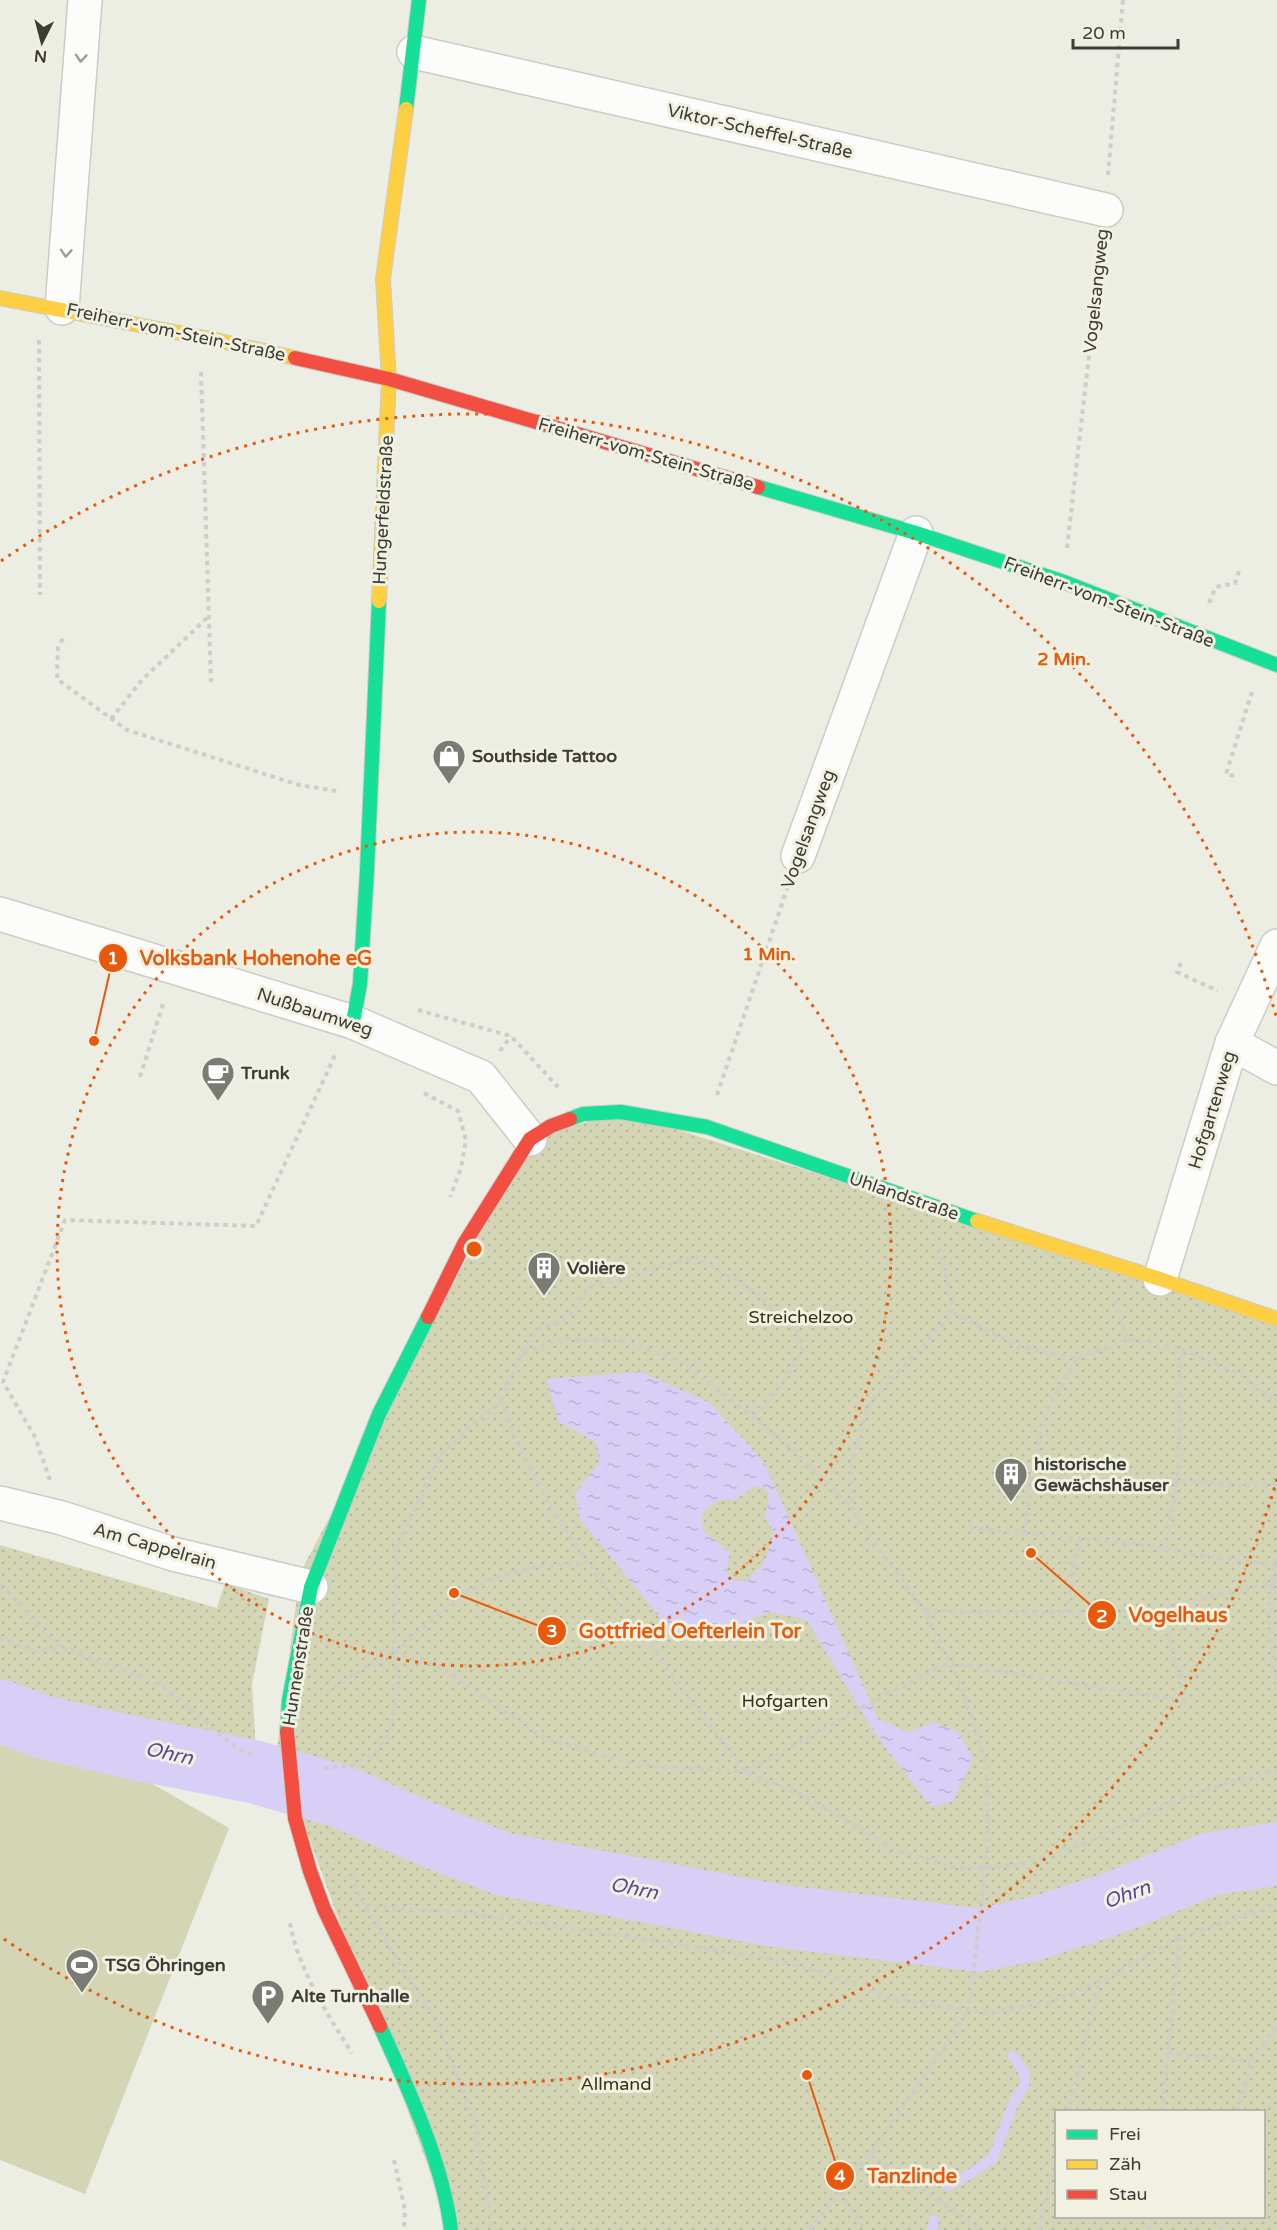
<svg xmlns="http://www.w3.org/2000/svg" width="1277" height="2230" viewBox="0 0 1277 2230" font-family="'Varela Round',sans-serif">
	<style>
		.park { fill: url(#park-dots); fill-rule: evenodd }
		.pitch { fill: #d4d5b5 }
		.water { fill: url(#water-ripples); fill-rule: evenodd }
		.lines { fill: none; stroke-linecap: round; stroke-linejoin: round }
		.stream { stroke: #d7cff5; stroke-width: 10 }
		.river { stroke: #d7cff5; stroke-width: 63 }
		.street-casing { stroke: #cbccc5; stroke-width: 36 }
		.fast-casing { stroke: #cbccc5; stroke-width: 16 }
		.slow-casing { stroke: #cbccc5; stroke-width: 16 }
		.jam-casing { stroke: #cbccc5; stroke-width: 16 }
		.path { stroke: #cdcdc9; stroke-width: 4; stroke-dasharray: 4.5 4.5; stroke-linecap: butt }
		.street { stroke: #fcfcfb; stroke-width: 33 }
		.fast { stroke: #16e098; stroke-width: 14 }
		.slow { stroke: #ffcf43; stroke-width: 14 }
		.jam { stroke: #f24e42; stroke-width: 14 }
		.jam-bridge-casing { stroke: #cbccc5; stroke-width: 16; stroke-linecap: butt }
		.jam-bridge { stroke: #f24e42; stroke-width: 14 }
		.oneway { stroke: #9c9c9a }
		.ring { fill: none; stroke: #e8590c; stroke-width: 3; stroke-dasharray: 3 6 }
		.labels { text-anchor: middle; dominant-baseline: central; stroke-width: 6; stroke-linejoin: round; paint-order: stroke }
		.street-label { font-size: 18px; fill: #3d3d38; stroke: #f0f1e1 }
		.poi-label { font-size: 18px; font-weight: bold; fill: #3d3d38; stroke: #f0f1e1; text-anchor: start }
		.park-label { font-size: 18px; fill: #343412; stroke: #f0f1e1 }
		.water-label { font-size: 20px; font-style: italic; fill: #5d4498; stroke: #f0f1e1 }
		.centre { fill: #e8590c; stroke: #f0f1e1; stroke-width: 3 }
		.ring-label { font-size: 18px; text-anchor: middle; font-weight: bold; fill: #e8590c; stroke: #f0f1e1; stroke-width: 6; stroke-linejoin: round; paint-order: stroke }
		.leader { fill: none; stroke: #e8590c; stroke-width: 2 }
		.callout-dot { fill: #e8590c; stroke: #f0f1e1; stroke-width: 2 }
		.mark-label { font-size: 18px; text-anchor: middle; font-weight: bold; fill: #fff }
		.callout-label { font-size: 20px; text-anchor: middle; font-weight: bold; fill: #e8590c; stroke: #f0f1e1; stroke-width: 6; stroke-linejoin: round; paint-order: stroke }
	</style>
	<defs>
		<pattern id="park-dots" width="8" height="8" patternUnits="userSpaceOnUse" patternTransform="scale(1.5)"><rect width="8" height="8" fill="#d4d5b5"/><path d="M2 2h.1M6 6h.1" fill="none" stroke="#b7b89c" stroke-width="1.8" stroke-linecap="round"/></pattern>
		<pattern id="water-ripples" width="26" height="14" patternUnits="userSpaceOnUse" patternTransform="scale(1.5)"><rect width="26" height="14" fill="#d7cff5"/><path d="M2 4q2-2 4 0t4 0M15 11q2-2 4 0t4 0" fill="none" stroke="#b9b3d3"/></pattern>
	</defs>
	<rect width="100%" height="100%" fill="#eceee4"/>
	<!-- park -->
	<g class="park">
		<path d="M621 1112 1277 1319V2230H451L277 1749 300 1573 530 1139ZM1056 2112H1264V2216H1056Z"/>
		<path d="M0 1545 217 1608 225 1583 269 1599 252 1684 257 1767 0 1694Z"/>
	</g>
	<!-- pitch -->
	<path class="pitch" d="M0 1726 132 1772 229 1828 85 2194 0 2160Z"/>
	<!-- water -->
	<path class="water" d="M641 1372 710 1403 764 1462 878 1719 908 1732 934 1722 958 1732 973 1758 953 1801 931 1807 874 1732 807 1620 769 1612 705 1639 675 1636 580 1519 575 1493 599 1463 597 1443 558 1421 547 1379ZM753 1487H762L769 1493 765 1518 774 1532 765 1561 748 1580 734 1581 726 1570 730 1553 704 1531 701 1516C711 1504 719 1497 735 1500Z"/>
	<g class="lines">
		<!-- stream -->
		<g class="stream">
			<path d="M947 2186 972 2173 993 2158 1014 2102 1024 2086 1025 2074 1013 2056"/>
			<path d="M932 2230 934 2220"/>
		</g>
		<!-- river -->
		<path class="river" d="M0 1711 46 1728 134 1748 255 1772 342 1797 431 1836 503 1864 778 1916 979 1940 1034 1929 1111 1904 1210 1864 1277 1854"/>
		<!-- street casing -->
		<g class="street-casing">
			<g id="street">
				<path d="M414 52 1106 210"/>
				<path d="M62 308 85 0"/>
				<path d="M798 856 916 533"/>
				<path d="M0 914 353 1022 481 1077 530 1139"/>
				<path d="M1232 1043 1277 1068"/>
				<path d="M1160 1279 1232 1043 1277 946"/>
				<path d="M0 1503 62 1518 173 1554 311 1587"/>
			</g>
		</g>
		<!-- fast casing -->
		<g class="fast-casing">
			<g id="fast">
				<path d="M406 109 419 0"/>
				<path d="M758 487 916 533 1064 582 1277 665"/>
				<path d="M353 1022 360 984 367 871 379 601"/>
				<path d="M570 1119 583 1114 621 1112 707 1127 977 1221"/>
				<path d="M287 1732 289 1700 311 1587 379 1414 428 1317"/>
				<path d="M380 2026C408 2088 443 2163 451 2230"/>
			</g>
		</g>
		<!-- slow casing -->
		<g class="slow-casing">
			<g id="slow">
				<path d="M0 298 216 340 295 358"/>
				<path d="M379 601 389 379 383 279 406 109"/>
				<path d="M977 1221 1160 1279 1277 1319"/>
			</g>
		</g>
		<!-- jam casing -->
		<g class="jam-casing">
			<g id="jam">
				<path d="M295 358 389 379 758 487"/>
				<path d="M428 1317 464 1244 530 1139 551 1126 570 1119"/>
				<path d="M295 1818 310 1871 324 1909 380 2026"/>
			</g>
		</g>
		<!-- path -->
		<g class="path">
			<path d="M1108 175 1123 0"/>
			<path d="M39 340 40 595"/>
			<path d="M201 372 211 682"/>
			<path d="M1067 548 1102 242"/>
			<path d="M1209 603 1216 587 1235 583 1240 568"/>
			<path d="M63 639 58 646 57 679 127 730 299 785 337 791"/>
			<path d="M111 719 142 680 209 616"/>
			<path d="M1234 776 1226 774 1252 692"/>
			<path d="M1181 963 1177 972 1218 991"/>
			<path d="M418 1010 511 1036 558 1087"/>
			<path d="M500 1051 511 1036"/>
			<path d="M140 1077 164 1001"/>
			<path d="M424 1093 458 1111 466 1140 461 1168 450 1197"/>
			<path d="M717 1095 788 886"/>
			<path d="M1114 1301 1128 1339"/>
			<path d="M953 1313 1019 1347 1077 1358 1128 1339 1181 1349 1239 1374 1277 1402"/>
			<path d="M523 1352 537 1329 566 1320 588 1288 696 1257 752 1290 796 1330 802 1350C789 1376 774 1397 752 1417"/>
			<path d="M501 1400 518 1445 555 1514 587 1562 745 1772 805 1796 896 1850 957 1868H985L1021 1865 1091 1841 1161 1807 1227 1783 1277 1770"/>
			<path d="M1031 1478 1120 1489 1178 1480 1245 1486 1277 1485"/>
			<path d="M50 1480 35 1437 3 1382 65 1220 256 1226 336 1053"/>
			<path d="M970 1528 1137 1544 1165 1549 1178 1480 1181 1349"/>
			<path d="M1025 1534 1031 1478 1046 1412 1077 1358"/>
			<path d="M1165 1549 1194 1555 1275 1564"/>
			<path d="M1277 1558C1263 1605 1270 1639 1277 1686"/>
			<path d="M1062 1562 1075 1564"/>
			<path d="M0 1583 44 1632 61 1647 160 1684 238 1749 255 1756"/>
			<path d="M924 1610 1007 1613 1115 1612 1162 1608 1270 1583H1277"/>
			<path d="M1066 1612 1080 1540"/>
			<path d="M0 1638 36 1652 60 1647"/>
			<path d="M394 1652 437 1665 544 1738 637 1765 745 1772 889 1693 949 1663 1185 1701 1162 1608"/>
			<path d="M326 1693 330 1689 394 1652 465 1593 496 1577 530 1568 587 1562"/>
			<path d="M324 1768 349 1766 374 1755 391 1730 399 1678 394 1652 396 1550 440 1455 501 1400 523 1352 564 1339 624 1341 684 1363 784 1442 853 1509 851 1463 870 1402 953 1313 940 1245"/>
			<path d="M351 1875 365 1906 397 1960 435 2017 474 2121 490 2215 491 2230"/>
			<path d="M365 1906 469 1913 768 1958 829 1974 888 1998 987 2013 1054 2001 1100 1981 1180 1937 1277 1904"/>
			<path d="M290 1923C297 1966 328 2016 352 2053"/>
			<path d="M1168 2053 1251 2061"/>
			<path d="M1068 2112 1100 1981"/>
			<path d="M1162 2112 1180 1937"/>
			<path d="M1237 2112 1251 2061 1277 2026"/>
			<path d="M870 2154 982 2230"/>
			<path d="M394 2160 405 2210 404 2230"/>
			<path d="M841 2192 865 2230"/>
			<path d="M810 2230 870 2154 969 2011 988 1840 986 1762 958 1679 924 1610 869 1536 853 1509"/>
			<path d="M1039 2230 1056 2158"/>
			<path d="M1150 2230 1152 2216"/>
			<path d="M1222 2230 1223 2216"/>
		</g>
		<!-- street -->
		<use href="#street" class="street"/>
		<!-- fast -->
		<use href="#fast" class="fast"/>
		<!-- slow -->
		<use href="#slow" class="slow"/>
		<!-- jam -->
		<use href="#jam" class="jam"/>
		<!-- jam-bridge casing -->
		<g class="jam-bridge-casing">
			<path id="jam-bridge" d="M287 1732 295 1818"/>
		</g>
		<!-- jam-bridge -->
		<use href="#jam-bridge" class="jam-bridge"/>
	</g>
	<!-- one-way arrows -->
	<defs><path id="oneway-chevron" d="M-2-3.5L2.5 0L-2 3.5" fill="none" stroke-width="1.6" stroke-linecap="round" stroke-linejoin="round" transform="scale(1.5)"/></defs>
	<g class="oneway">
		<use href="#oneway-chevron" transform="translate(81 58) rotate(94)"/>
		<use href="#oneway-chevron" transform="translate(66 253) rotate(94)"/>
	</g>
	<!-- distance rings -->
	<g class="ring">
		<circle cx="474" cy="1249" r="417"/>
		<path d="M1277 1479A835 835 0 0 1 1 1937M1 561A835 835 0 0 1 1277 1019"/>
	</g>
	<!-- icons -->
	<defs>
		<g id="shop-pin" transform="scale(1.725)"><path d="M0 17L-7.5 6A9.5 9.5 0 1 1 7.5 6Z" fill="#7a7b74" stroke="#f0f1e1"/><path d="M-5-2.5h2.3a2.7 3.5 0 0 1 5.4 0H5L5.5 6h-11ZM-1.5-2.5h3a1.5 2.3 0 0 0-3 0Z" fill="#fff"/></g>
		<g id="cafe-pin" transform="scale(1.725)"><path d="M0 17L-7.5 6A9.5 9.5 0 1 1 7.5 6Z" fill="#7a7b74" stroke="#f0f1e1"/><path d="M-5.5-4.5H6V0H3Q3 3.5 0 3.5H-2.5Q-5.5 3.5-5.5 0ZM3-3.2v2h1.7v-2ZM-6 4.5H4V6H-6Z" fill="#fff"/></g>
		<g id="building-pin" transform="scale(1.725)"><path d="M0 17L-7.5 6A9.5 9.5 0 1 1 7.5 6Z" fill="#7a7b74" stroke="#f0f1e1"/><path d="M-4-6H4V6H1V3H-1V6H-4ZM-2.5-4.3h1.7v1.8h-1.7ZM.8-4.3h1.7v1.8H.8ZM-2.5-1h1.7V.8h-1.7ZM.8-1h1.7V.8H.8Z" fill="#fff"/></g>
		<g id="stadium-pin" transform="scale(1.725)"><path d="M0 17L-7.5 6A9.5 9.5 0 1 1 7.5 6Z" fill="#7a7b74" stroke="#f0f1e1"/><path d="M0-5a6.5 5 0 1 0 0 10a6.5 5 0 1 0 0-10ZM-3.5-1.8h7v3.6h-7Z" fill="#fff"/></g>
		<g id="parking-pin" transform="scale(1.725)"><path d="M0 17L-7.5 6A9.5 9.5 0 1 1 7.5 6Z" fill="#7a7b74" stroke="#f0f1e1"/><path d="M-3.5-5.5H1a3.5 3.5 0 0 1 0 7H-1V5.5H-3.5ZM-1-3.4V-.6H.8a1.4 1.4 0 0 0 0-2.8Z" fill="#fff"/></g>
	</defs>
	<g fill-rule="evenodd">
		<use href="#shop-pin" x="449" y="756"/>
		<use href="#cafe-pin" x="218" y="1073"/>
		<use href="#building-pin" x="544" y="1268"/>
		<use href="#building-pin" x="1011" y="1474"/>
		<use href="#stadium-pin" x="82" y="1965"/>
		<use href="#parking-pin" x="268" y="1996"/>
	</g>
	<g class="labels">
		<!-- street labels -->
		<g class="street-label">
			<text transform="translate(760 131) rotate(13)">Viktor-Scheffel-Straße</text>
			<text transform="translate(1096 291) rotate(-84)">Vogelsangweg</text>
			<text transform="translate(176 332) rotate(12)">Freiherr-vom-Stein-Straße</text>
			<text transform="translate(646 454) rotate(16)">Freiherr-vom-Stein-Straße</text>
			<text transform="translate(383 510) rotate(-87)">Hungerfeldstraße</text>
			<text transform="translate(1109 602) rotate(21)">Freiherr-vom-Stein-Straße</text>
			<text transform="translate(808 829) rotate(-70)">Vogelsangweg</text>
			<text transform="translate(315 1012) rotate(18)">Nußbaumweg</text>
			<text transform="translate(1212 1110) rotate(-73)">Hofgartenweg</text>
			<text transform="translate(904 1196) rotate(19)">Uhlandstraße</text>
			<text transform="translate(155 1546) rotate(16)">Am Cappelrain</text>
			<text transform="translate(298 1666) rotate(-81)">Hunnenstraße</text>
		</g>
		<!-- poi labels -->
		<g class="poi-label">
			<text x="472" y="756">Southside Tattoo</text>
			<text x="241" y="1073">Trunk</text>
			<text x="567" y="1268">Volière</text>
			<text x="1034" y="1464">historische<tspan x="1034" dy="21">Gewächshäuser</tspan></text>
			<text x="105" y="1965">TSG Öhringen</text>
			<text x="291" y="1996">Alte Turnhalle</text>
		</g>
		<!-- park labels -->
		<g class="park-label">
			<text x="801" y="1317">Streichelzoo</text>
			<text x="785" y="1701">Hofgarten</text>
			<text x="616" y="2084">Allmand</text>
		</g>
		<!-- water labels -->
		<g class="water-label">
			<text transform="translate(169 1754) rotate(12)">Ohrn</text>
			<text transform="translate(634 1889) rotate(11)">Ohrn</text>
			<text transform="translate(1127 1895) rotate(-20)">Ohrn</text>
		</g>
	</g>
	<circle cx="474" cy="1249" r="9" class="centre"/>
	<g class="ring-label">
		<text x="1064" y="665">2 Min.</text>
		<text x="769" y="960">1 Min.</text>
	</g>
	<!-- callouts -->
	<path class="leader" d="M94 1041L113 958M1031 1553L1102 1615M454 1593L552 1631M807 2075L840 2176"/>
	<g class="callout-dot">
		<circle cx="94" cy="1041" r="6"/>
		<circle cx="1031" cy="1553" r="6"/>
		<circle cx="454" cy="1593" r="6"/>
		<circle cx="807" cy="2075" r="6"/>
		<circle cx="113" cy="958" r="15"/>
		<circle cx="1102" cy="1615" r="15"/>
		<circle cx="552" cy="1631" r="15"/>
		<circle cx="840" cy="2176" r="15"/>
	</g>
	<g class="mark-label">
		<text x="113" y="964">1</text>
		<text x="1102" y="1622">2</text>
		<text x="552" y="1637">3</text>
		<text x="840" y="2182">4</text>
	</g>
	<g class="callout-label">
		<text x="256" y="965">Volksbank Hohenohe eG</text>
		<text x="1178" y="1622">Vogelhaus</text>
		<text x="690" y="1638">Gottfried Oefterlein Tor</text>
		<text x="912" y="2183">Tanzlinde</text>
	</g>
	<!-- legend -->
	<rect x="1055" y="2110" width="210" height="108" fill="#f0f1e1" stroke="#a8a99d" stroke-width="1.5"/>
	<rect x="1067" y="2130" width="30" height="9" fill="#16e098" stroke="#a8a99d" stroke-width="1.5"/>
	<text x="1109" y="2140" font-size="18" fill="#3d3d38">Frei</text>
	<rect x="1067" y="2160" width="30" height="9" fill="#ffcf43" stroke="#a8a99d" stroke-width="1.5"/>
	<text x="1109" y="2170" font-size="18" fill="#3d3d38">Zäh</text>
	<rect x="1067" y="2190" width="30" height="9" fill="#f24e42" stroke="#a8a99d" stroke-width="1.5"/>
	<text x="1109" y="2200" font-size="18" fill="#3d3d38">Stau</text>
	<!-- north arrow -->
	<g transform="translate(42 42) rotate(186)" stroke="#f0f1e1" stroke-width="4.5" paint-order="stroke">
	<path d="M0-4.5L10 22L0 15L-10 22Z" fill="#3d3d38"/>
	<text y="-9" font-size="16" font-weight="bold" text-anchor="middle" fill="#3d3d38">N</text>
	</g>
	<!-- scale -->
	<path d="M1073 39v9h105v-9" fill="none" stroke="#3d3d38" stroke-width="3"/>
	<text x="1082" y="39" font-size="18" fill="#3d3d38" stroke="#f0f1e1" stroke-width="4.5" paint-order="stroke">20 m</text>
</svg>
